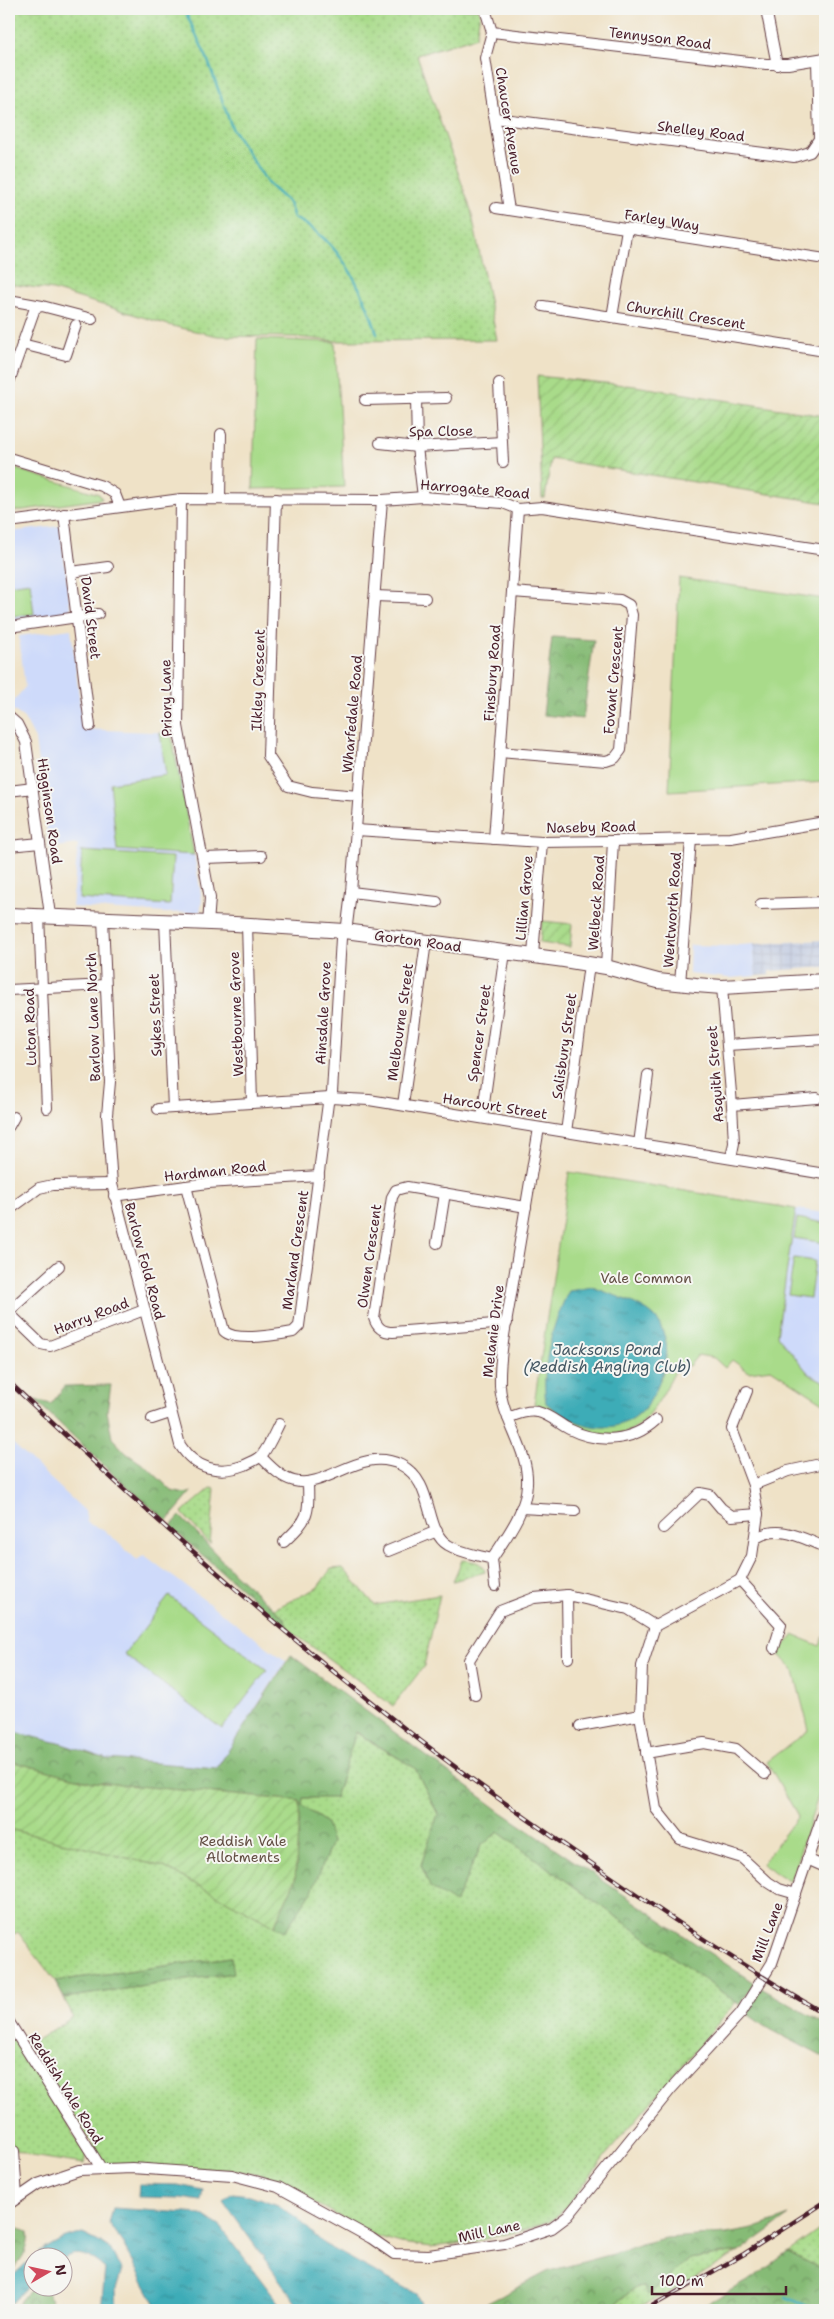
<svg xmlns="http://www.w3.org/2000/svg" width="834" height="2319" viewBox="0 0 834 2319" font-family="'Shantell Sans',sans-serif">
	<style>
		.built { fill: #cedafa }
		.industrial { fill: url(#industrial-grid) }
		.grass { fill: url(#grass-dots); stroke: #7a7d5a }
		.forest { fill: url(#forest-crowns); stroke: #686d50 }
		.park { fill: #a9db8a; stroke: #7a7d5a }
		.garden { fill: url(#garden-furrows); stroke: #7a7d5a }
		.water { fill: url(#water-ripples); stroke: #436671 }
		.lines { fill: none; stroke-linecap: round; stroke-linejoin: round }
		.stream { stroke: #3cacb7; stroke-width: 2.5 }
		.minor-casing { stroke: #633c42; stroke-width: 12 }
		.secondary-casing { stroke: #633c42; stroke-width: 16 }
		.minor { stroke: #fff; stroke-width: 10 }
		.secondary { stroke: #fff; stroke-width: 14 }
		.rail-casing { stroke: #4a1f2b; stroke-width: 4.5 }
		.rail { stroke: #f6f6f2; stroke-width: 2.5; stroke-dasharray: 8; stroke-linecap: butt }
		.labels { text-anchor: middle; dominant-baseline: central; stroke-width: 4; stroke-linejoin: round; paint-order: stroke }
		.street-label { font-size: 14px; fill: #4a1f2b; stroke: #f6f6f2 }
		.park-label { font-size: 14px; fill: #624e43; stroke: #f6f6f2 }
		.water-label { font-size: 15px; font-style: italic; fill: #445763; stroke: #f6f6f2 }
	</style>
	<defs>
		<pattern id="industrial-grid" width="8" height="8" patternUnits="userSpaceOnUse" patternTransform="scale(1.25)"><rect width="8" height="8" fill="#b9c4de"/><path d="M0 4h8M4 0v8" fill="none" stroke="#a1a8bf"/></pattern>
		<pattern id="grass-dots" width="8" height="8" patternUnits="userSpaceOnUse" patternTransform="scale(1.25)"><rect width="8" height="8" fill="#a9db8a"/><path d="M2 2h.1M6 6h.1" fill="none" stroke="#93bc77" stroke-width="1.8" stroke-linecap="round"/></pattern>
		<pattern id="forest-crowns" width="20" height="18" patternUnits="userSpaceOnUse" patternTransform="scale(1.25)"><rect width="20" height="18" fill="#86bb76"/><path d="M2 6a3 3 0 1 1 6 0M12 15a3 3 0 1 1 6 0" fill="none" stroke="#709761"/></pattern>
		<pattern id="garden-furrows" width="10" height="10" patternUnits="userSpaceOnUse" patternTransform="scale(1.25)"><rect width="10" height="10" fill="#a9db8a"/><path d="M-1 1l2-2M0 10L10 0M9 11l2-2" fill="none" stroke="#93bc77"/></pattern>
		<pattern id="water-ripples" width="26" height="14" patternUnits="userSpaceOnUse" patternTransform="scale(1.25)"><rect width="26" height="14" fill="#3cacb7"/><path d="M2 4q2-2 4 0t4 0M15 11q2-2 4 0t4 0" fill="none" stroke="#348b95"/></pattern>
	</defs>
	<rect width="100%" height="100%" fill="#f6f6f2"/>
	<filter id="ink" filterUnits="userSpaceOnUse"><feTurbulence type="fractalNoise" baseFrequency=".02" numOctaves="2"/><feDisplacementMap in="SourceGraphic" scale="10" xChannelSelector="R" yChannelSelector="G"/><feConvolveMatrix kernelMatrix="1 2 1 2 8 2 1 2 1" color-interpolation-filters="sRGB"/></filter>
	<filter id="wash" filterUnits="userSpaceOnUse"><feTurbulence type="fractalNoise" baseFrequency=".0096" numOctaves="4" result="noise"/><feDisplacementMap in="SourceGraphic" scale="20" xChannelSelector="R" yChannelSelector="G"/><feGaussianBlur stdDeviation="1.12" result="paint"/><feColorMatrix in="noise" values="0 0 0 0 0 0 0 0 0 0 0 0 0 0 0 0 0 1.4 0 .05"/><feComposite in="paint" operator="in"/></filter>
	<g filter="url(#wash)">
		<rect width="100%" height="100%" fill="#efe2c7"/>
		<!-- built -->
		<g class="built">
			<path d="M60 526 71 613 9 621V532Z"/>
			<path d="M71 629 83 729 171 733 182 783 202 900 200 912 167 913 72 907 78 844 49 848 35 739 24 718 9 707 25 687 19 636Z"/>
			<path d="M754 944 756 976 729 978 689 974 690 945 726 946Z"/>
			<path d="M796 1209 825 1213V1382L809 1374 777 1335Z"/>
			<path d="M9 1440 85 1511 87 1521 91 1525 103 1529 137 1560 144 1555 286 1661 217 1768 107 1759 59 1743 9 1731Z"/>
		</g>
		<!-- industrial -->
		<path class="industrial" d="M825 940V967L769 971V975L756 976 754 944Z"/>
		<!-- grass -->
		<g class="grass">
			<path d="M9 9H478L480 13 476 37 417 55 471 210 497 340 336 341 295 337 218 336 172 326 53 290 9 284Z"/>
			<path d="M211 1488 215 1489 210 1544 182 1513Z"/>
			<path d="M462 1560C472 1561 483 1561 485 1572L453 1581Z"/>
			<path d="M343 1568 375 1605 440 1595 424 1666 393 1706 288 1629 284 1618 274 1609 317 1588 331 1569Z"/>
			<path d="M355 1732 415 1768 438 1814 421 1865 455 1902 481 1846 498 1832 736 2002 606 2155 565 2209 551 2220 528 2229 477 2241 432 2247 401 2243 373 2235 261 2174 220 2169 106 2165 29 2045 73 2017 64 1998 233 1973 231 1957 55 1981 18 1932 9 1937V1829L164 1867 285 1931 325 1822 301 1806 303 1798 335 1797Z"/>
			<path d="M9 2028 86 2154 84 2164 31 2156 9 2147Z"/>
			<path d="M825 2226V2271L788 2252Z"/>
			<path d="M739 2252C715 2266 647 2310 623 2310L616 2303 635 2288 643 2287 648 2294 690 2259Z"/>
		</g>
		<!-- forest -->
		<g class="forest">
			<path d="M552 637 594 640 583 719 543 715Z"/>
			<path d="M111 1385 107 1411 112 1438 126 1453 148 1468 172 1491 185 1494 192 1492 167 1521 115 1476 35 1400 51 1404 65 1386Z"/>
			<path d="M180 1516 235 1574 284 1618 288 1629 170 1527Z"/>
			<path d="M291 1655 500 1811 754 1983 740 2005 498 1832 481 1846 455 1903 430 1887 421 1865 438 1814 415 1768 356 1732 335 1798H303L302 1806 325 1822 332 1842 312 1891 285 1931 274 1926 295 1880 300 1801 92 1782 9 1761V1731L59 1743 107 1759 217 1768Z"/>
			<path d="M231 1957 234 1973 64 1998 55 1981Z"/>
			<path d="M761 1988 825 2024V2058L764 2026 745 2012Z"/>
			<path d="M789 2216 739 2252 690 2259 648 2295 643 2287 635 2288 616 2303 623 2310H467L480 2307 549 2271 621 2252 640 2244 666 2238 726 2234 753 2229Z"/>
			<path d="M15 2228 28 2232C30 2248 22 2263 9 2272V2254Z"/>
			<path d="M788 2252 825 2271V2310H696L754 2277Z"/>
			<path d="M33 2287H43L52 2300 46 2310H13Z"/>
		</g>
		<!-- park -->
		<g class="park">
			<path d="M257 339 335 342 344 487 253 489Z"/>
			<path d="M9 467 99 494 102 499 9 512Z"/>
			<path d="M679 578 825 599V782L669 791Z"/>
			<path d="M30 582 34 614 13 616 9 585Z"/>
			<path d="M160 733H171L194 855 117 850 110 783 166 775Z"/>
			<path d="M82 851 173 857 170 905 79 899Z"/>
			<path d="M569 1172 796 1209 777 1335 809 1374 825 1382V1404L771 1369 749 1372 732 1360 725 1368 714 1358 698 1355 689 1366 679 1364C655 1408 639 1453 578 1427 562 1420 550 1407 534 1404Z"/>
			<path d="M797 1218 825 1223V1243L794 1238Z"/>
			<path d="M794 1258 815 1261 810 1298 788 1295Z"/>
			<path d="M169 1596 267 1670 222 1729 124 1654Z"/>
			<path d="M825 1631V1776L790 1882 762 1864 798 1816 767 1762 809 1730 793 1668 778 1654 793 1635 820 1646Z"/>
		</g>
		<!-- garden -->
		<g class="garden">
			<path d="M537 376 635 386 825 416V503L551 459 545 498H542Z"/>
			<path d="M542 921 572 924 570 947 540 943Z"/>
			<path d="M9 1761 92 1782 300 1801 295 1880 274 1926 164 1867 9 1829Z"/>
		</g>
		<!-- water -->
		<g class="water">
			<path d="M592 1287C610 1294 640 1303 654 1316 658 1319 660 1326 662 1330 669 1344 667 1359 662 1374 644 1436 592 1441 546 1403 541 1368 552 1322 569 1291Z"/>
			<path d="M139 2184 178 2185 203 2190 201 2201 181 2198 138 2197Z"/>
			<path d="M232 2193 250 2195 278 2205 296 2217 324 2244 416 2294 424 2309 422 2310H301L223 2201Z"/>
			<path d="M113 2208 201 2214 221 2227 284 2310H159L123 2244 109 2224Z"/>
			<path d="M83 2234 109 2247 122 2270 116 2290 117 2310H101L105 2269C93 2258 78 2248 63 2259L62 2256H35C50 2245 64 2236 83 2234Z"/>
			<path d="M32 2258V2282L9 2306V2279Z"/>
		</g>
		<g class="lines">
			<!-- stream -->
			<g class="stream">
				<path d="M184 9 207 58 232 128 268 184 289 203 294 218C339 239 363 288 377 334"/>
				<path d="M786 2297 816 2310"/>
				<path d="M495 2310 511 2304"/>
			</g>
		</g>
	</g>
	<g filter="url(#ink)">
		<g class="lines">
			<!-- minor casing -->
			<g class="minor-casing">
				<g id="minor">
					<path d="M485 9 492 32 485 58 509 210"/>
					<path d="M766 9 777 65"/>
					<path d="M492 32 766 64H788L825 58"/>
					<path d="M495 118 794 157 810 152 819 139 817 60"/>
					<path d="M496 208 825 259"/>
					<path d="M9 300 42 306"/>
					<path d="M543 306 825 351"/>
					<path d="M612 317 627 229"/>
					<path d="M22 344 66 355 76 325"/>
					<path d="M9 382 35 308 42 306 92 319"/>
					<path d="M499 383 503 462"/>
					<path d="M416 398 417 447 423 497"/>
					<path d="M365 400 446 398"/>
					<path d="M380 443 417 447 502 442"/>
					<path d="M9 458 102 486 115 494 120 507"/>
					<path d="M181 499 178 726 210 898 208 924"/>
					<path d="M220 499 221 434"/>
					<path d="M276 499 268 756 288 786 312 792 359 796"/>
					<path d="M64 514 90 726"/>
					<path d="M9 522 181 499 382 500 423 497 503 503 518 509 542 507 825 550"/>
					<path d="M71 572 108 567"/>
					<path d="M375 596 425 598"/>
					<path d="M9 627 98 614"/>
					<path d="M9 717 17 724 26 742 50 915"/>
					<path d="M500 752 606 761 615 758 621 750 632 615 629 605 620 600 512 592"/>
					<path d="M9 791 33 788"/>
					<path d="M356 830 542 842 613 841 731 838 825 822"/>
					<path d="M494 839 518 509"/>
					<path d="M9 846 40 843"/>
					<path d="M204 858 261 856"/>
					<path d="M351 892 437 902"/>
					<path d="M761 904 825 902"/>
					<path d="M39 915 47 1108"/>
					<path d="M103 918 110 1082 107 1115 112 1184 180 1445C195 1469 219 1475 245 1465 250 1462 258 1460 262 1455 269 1446 274 1434 279 1424"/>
					<path d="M165 921 173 1108"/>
					<path d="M247 924 252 1103"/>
					<path d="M533 955 542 842"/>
					<path d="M606 967 613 841"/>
					<path d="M680 984 691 839"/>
					<path d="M722 987 732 1105 734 1143 731 1158"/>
					<path d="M9 990 105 985"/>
					<path d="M727 1045 825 1039"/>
					<path d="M403 1105 426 942"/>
					<path d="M732 1105 817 1098"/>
					<path d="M158 1109 330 1098 369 1100 825 1174"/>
					<path d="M482 1118 505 952"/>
					<path d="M9 1126 14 1117"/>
					<path d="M566 1132 589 965"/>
					<path d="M639 1144 648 1075"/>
					<path d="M186 1186 224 1331C235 1342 277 1335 293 1332L299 1326 328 1103 332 1093 341 938 347 925 351 892 382 500"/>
					<path d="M114 1196 208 1183 319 1176"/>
					<path d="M9 1210 39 1188 53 1185 112 1184"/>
					<path d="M437 1243 445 1193"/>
					<path d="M9 1311 59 1266"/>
					<path d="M9 1313 41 1344 50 1346 144 1310"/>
					<path d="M507 1323 393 1332C383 1332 377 1328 374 1318L392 1197 396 1190 407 1187 526 1207"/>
					<path d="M747 1391 732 1429 753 1485 758 1514 752 1556 740 1580 655 1626 642 1666 640 1715 656 1809 680 1839 742 1858 768 1882 779 1889 796 1894"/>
					<path d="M508 1418C518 1414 528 1410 538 1412 550 1415 559 1424 569 1429 599 1444 632 1442 656 1420"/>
					<path d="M152 1419 170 1413"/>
					<path d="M261 1457C270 1466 281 1478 294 1481 326 1490 361 1445 401 1465 435 1482 424 1531 448 1545 461 1553 477 1555 492 1559"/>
					<path d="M753 1485 788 1471 825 1463"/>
					<path d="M521 1508 575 1511"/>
					<path d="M663 1528 700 1493 710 1495 721 1508 732 1516 758 1514"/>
					<path d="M756 1538C778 1525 798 1536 820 1545"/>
					<path d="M284 1542C309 1518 309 1516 308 1482"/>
					<path d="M388 1551 437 1531"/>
					<path d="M740 1580 781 1625 774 1648"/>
					<path d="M495 1586 492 1559C506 1537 526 1512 527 1484 529 1450 502 1420 500 1386 499 1354 507 1320 512 1289 521 1235 530 1181 539 1128"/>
					<path d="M567 1595 568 1658"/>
					<path d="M475 1695 469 1660 500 1611 534 1598 567 1595 628 1609 655 1626"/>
					<path d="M580 1726 640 1715"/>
					<path d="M646 1753 704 1743 736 1749 765 1774"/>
					<path d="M807 1859 825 1867"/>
					<path d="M9 2022 101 2168"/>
					<path d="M14 2151 17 2198"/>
					<path d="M9 2204 38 2184 79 2170 132 2168 232 2175 278 2187 371 2238 394 2254 429 2255 504 2244 552 2228 568 2216 671 2089 741 2013 772 1963 825 1808"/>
				</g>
			</g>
			<!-- secondary casing -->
			<g class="secondary-casing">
				<path id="secondary" d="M9 915 235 924 345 931 564 960 606 967 658 981 696 985 722 987 825 981"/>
			</g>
			<!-- minor -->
			<use href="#minor" class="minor"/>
			<!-- secondary -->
			<use href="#secondary" class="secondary"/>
			<!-- rail casing -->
			<g class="rail-casing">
				<g id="rail">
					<path d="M9 1382C136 1503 266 1620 404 1728 469 1779 538 1827 607 1874 678 1923 750 1971 825 2014"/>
					<path d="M645 2310 744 2254 825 2202"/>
				</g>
			</g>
			<!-- rail -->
			<use href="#rail" class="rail"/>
		</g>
	</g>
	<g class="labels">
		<!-- street labels -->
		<g class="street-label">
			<text transform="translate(660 38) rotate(7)">Tennyson Road</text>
			<text transform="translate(509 121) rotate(81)">Chaucer Avenue</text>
			<text transform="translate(701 131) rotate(7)">Shelley Road</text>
			<text transform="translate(662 220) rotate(9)">Farley Way</text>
			<text transform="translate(686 315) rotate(9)">Churchill Crescent</text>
			<text transform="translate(441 431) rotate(-1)">Spa Close</text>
			<text transform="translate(475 489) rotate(5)">Harrogate Road</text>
			<text transform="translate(91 618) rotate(83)">David Street</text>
			<text transform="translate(492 673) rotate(-86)">Finsbury Road</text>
			<text transform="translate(258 680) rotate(-88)">Ilkley Crescent</text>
			<text transform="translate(613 680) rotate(-85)">Fovant Crescent</text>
			<text transform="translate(166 698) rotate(-91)">Priory Lane</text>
			<text transform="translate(352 714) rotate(-85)">Wharfedale Road</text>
			<text transform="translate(50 811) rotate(82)">Higginson Road</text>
			<text transform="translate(591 827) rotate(-1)">Naseby Road</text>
			<text transform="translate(524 898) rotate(-85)">Lillian Grove</text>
			<text transform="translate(596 903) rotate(-86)">Welbeck Road</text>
			<text transform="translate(672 910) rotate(-86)">Wentworth Road</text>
			<text transform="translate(418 941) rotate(8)">Gorton Road</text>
			<text transform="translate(323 1013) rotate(-87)">Ainsdale Grove</text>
			<text transform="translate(236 1014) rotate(-92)">Westbourne Grove</text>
			<text transform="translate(155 1015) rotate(-92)">Sykes Street</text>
			<text transform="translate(93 1017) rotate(-92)">Barlow Lane North</text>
			<text transform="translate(400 1022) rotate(-82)">Melbourne Street</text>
			<text transform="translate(30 1027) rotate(-92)">Luton Road</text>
			<text transform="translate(479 1033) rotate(-82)">Spencer Street</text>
			<text transform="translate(564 1046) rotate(-82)">Salisbury Street</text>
			<text transform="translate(715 1074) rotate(-94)">Asquith Street</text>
			<text transform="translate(495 1106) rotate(9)">Harcourt Street</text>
			<text transform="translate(215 1171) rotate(-6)">Hardman Road</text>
			<text transform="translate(295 1250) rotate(-82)">Marland Crescent</text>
			<text transform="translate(369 1256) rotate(-82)">Olwen Crescent</text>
			<text transform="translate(145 1261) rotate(75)">Barlow Fold Road</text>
			<text transform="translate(91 1316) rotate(-21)">Harry Road</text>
			<text transform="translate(493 1331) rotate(-83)">Melanie Drive</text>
			<text transform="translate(767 1932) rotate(-69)">Mill Lane</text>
			<text transform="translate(66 2088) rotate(58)">Reddish Vale Road</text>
			<text transform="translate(489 2231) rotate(-12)">Mill Lane</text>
		</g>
		<!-- park labels -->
		<g class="park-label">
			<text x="646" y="1278">Vale Common</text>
			<text x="243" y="1841">Reddish Vale<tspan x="243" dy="16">Allotments</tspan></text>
		</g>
		<!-- water labels -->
		<g class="water-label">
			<text x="607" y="1350">Jacksons Pond<tspan x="607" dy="17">(Reddish Angling Club)</tspan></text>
		</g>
	</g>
	<!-- margin -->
	<rect width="834" height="2319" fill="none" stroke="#f6f6f2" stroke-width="30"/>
	<!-- north arrow -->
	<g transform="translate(48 2272) rotate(81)"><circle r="24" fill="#f6f6f2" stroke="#b1a0a2"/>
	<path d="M0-4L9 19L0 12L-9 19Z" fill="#d1495b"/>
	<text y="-8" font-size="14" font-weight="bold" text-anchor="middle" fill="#4a1f2b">N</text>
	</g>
	<!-- scale -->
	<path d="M652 2286v8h134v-8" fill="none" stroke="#4a1f2b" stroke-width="2.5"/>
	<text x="659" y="2286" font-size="15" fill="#4a1f2b" stroke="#f6f6f2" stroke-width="4" paint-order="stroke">100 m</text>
</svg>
